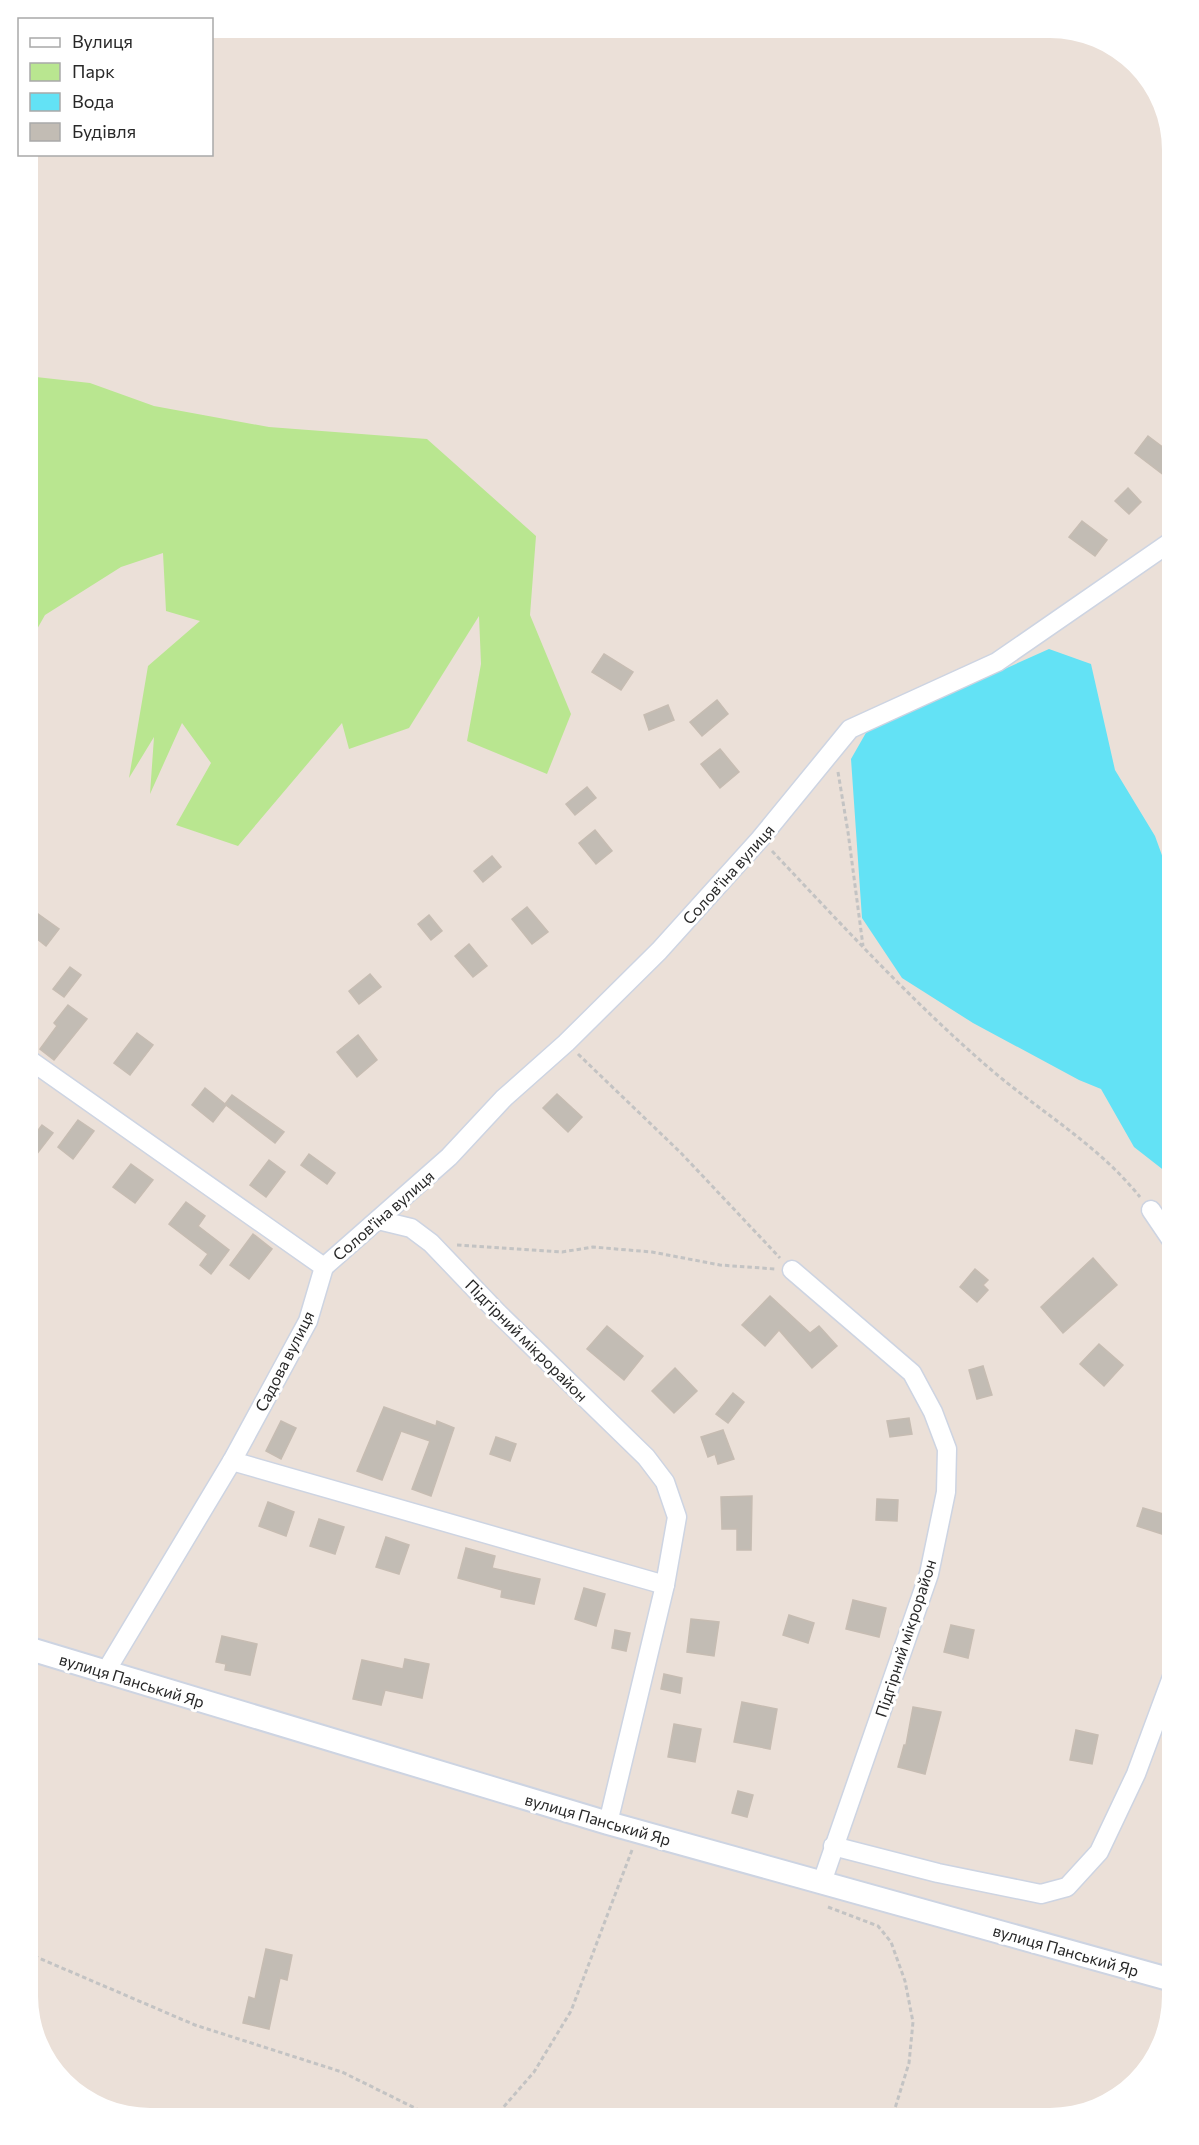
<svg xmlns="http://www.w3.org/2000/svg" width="1199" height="2145" viewBox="0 0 1199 2145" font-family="Commissioner,sans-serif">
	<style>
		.green { fill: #b9e690 }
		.water { fill: #63e2f5 }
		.building { fill: #c2bcb4; stroke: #c6bcb2; stroke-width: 1.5 }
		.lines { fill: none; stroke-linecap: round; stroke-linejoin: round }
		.minor-casing { stroke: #cdd4e2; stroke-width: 21 }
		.tertiary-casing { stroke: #cdd4e2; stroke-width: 26 }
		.path { stroke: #c3c3c3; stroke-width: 3; stroke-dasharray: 4.5 3; stroke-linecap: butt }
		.minor { stroke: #fff; stroke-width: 18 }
		.tertiary { stroke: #fff; stroke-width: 22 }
		.labels { text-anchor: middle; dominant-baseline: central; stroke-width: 6; stroke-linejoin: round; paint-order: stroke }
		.street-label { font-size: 16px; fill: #282828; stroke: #fff }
	</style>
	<rect width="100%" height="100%" fill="#ebe0d8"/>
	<!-- green -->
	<path class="green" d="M27 376 90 383 154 406 269 427 427 439 536 536 530 615 571 714 547 774 467 741 481 664 479 616 409 728 349 749 342 723 238 846 176 825 211 763 182 723 150 794 154 737 129 778 148 666 200 621 166 611 163 553 121 567 45 615 27 647Z"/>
	<!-- water -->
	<path class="water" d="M1049 649 1091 664 1115 770 1155 836 1172 883V1174L1166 1172 1134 1147 1101 1089 1079 1080 973 1023 902 978 862 918 851 759 867 731Z"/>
	<!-- building -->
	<g class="building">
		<path d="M1148 436 1172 454V467L1165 476 1135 453Z"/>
		<path d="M1128 488 1141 502 1129 514 1115 501Z"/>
		<path d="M1082 521 1107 540 1095 556 1069 537Z"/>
		<path d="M604 654 633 672 621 690 592 672Z"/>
		<path d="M717 700 728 714 702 736 690 722Z"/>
		<path d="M668 705 674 720 649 730 644 715Z"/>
		<path d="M720 749 739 772 720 788 701 764Z"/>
		<path d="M587 787 596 798 575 815 566 804Z"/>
		<path d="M595 830 612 851 596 864 579 843Z"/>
		<path d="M492 856 501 867 483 882 474 871Z"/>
		<path d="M527 907 548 932 532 944 512 919Z"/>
		<path d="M34 911 59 929 46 946 27 931V920Z"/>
		<path d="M429 915 442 931 431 940 418 924Z"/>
		<path d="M469 944 487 966 473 977 455 956Z"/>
		<path d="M70 967 81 975 64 997 53 989Z"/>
		<path d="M370 974 381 987 359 1004 349 991Z"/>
		<path d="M68 1005 87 1019 54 1060 40 1049 57 1026 54 1023Z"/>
		<path d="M137 1033 153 1045 130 1075 114 1063Z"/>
		<path d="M358 1035 377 1060 357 1077 337 1052Z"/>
		<path d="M205 1088 225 1104 232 1095 284 1132 275 1143 226 1105 213 1122 192 1105Z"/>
		<path d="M557 1094 582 1117 568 1132 543 1108Z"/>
		<path d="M78 1120 94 1131 73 1159 58 1147Z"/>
		<path d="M42 1125 53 1133 36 1155 27 1148V1145Z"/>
		<path d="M309 1154 335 1173 327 1184 301 1165Z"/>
		<path d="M269 1160 285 1172 266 1197 250 1185Z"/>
		<path d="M131 1164 153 1180 135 1203 113 1187Z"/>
		<path d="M186 1202 205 1216 198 1226 229 1250 211 1274 200 1265 208 1254 169 1224Z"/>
		<path d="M253 1234 272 1249 249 1279 230 1265Z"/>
		<path d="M1093 1258 1117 1285 1063 1333 1041 1307Z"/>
		<path d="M975 1269 988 1280 983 1285 988 1290 977 1302 960 1287Z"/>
		<path d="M770 1296 810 1333 819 1326 837 1346 812 1368 779 1330 765 1346 742 1325Z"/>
		<path d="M607 1326 643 1356 624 1380 587 1349Z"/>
		<path d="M1099 1344 1123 1365 1104 1386 1080 1364Z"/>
		<path d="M983 1366 992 1395 977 1399 969 1370Z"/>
		<path d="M675 1368 697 1391 674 1413 652 1391Z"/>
		<path d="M733 1393 744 1402 728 1423 716 1414Z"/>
		<path d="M384 1407 436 1426 437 1421 454 1428 431 1496 412 1489 430 1441 401 1431 382 1480 357 1471Z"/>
		<path d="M909 1418 912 1434 890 1437 887 1421Z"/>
		<path d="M281 1421 296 1428 281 1459 266 1451Z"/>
		<path d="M723 1430 734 1459 718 1464 715 1454 708 1457 701 1437Z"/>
		<path d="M496 1437 516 1444 510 1461 490 1454Z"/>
		<path d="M752 1496 751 1550H737V1529H722L721 1497Z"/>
		<path d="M877 1499 898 1500 897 1521 876 1520Z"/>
		<path d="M268 1502 294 1512 286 1536 259 1526Z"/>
		<path d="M1143 1508 1170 1516 1165 1535 1137 1526Z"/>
		<path d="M319 1519 344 1527 335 1554 310 1546Z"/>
		<path d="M386 1537 409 1545 399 1574 376 1567Z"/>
		<path d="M466 1548 495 1556 492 1568 540 1579 534 1604 501 1597 502 1590 458 1578Z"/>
		<path d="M584 1588 605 1594 596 1626 575 1619Z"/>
		<path d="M853 1600 886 1608 879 1637 846 1629Z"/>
		<path d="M789 1615 814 1623 808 1643 783 1635Z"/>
		<path d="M691 1619 719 1622 714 1656 687 1652Z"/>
		<path d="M951 1625 974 1630 968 1658 944 1652Z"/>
		<path d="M615 1630 630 1633 626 1651 612 1648Z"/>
		<path d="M222 1636 257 1644 250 1675 225 1670 226 1664 216 1662Z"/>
		<path d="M405 1659 429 1664 422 1698 385 1690 381 1705 353 1699 362 1660 403 1669Z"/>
		<path d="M664 1674 682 1678 680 1693 661 1689Z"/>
		<path d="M742 1702 777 1709 770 1749 734 1742Z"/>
		<path d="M913 1707 941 1712 925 1774 898 1767 904 1745H906Z"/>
		<path d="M674 1724 701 1729 695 1762 668 1757Z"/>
		<path d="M1076 1730 1098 1735 1092 1764 1070 1760Z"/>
		<path d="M738 1791 753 1795 747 1817 732 1813Z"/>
		<path d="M266 1949 292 1955 287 1980 280 1978 269 2029 243 2023 249 1997 255 1999Z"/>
	</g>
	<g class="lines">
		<!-- minor casing -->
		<g class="minor-casing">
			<g id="minor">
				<path d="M27 1058 324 1267 308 1321 232 1461 106 1671"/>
				<path d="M1151 1210 1172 1241"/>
				<path d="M378 1220 411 1228 431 1243 498 1313 646 1457 665 1482 677 1517 665 1585 608 1823"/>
				<path d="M324 1267 449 1157 504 1098 566 1043 659 951 760 839 850 729 997 662 1172 541"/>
				<path d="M792 1270 912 1373 933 1412 947 1449 946 1492 929 1574 822 1882"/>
				<path d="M232 1461 665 1585"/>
				<path d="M833 1846 938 1873 1041 1894 1067 1887 1099 1852 1136 1774 1172 1677"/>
			</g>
		</g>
		<!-- tertiary casing -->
		<g class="tertiary-casing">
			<path id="tertiary" d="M27 1648 608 1823 1172 1980"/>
		</g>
		<!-- path -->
		<g class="path">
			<path d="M838 772 848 832 863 946"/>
			<path d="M772 851C844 927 915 1005 995 1073 1044 1114 1100 1147 1140 1197"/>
			<path d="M578 1054 681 1153 780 1258"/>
			<path d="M457 1245 562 1252 593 1247 652 1252 720 1265 775 1269"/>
			<path d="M828 1907 878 1926 891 1942 905 1981 913 2022 909 2063 892 2118"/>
			<path d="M27 1953 195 2025 342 2072 429 2115 445 2118"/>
			<path d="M494 2118 534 2072 571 2011 632 1850"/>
		</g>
		<!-- minor -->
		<use href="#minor" class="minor"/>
		<!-- tertiary -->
		<use href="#tertiary" class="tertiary"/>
	</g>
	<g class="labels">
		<!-- street labels -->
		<g class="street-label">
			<text transform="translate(728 874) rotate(-48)">Солов'їна вулиця</text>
			<text transform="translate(383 1215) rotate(-41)">Солов'їна вулиця</text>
			<text transform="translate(527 1340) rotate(45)">Підгірний мікрорайон</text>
			<text transform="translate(284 1361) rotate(-63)">Садова вулиця</text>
			<text transform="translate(905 1638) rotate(-72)">Підгірний мікрорайон</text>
			<text transform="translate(132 1680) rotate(17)">вулиця Панський Яр</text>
			<text transform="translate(598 1819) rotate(16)">вулиця Панський Яр</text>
			<text transform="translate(1066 1950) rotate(16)">вулиця Панський Яр</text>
		</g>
	</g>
	<!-- crop -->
	<path d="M0 0H1199V2145H0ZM150 38H1050A112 112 0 0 1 1162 150V1996A112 112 0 0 1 1050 2108H150A112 112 0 0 1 38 1996V150A112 112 0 0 1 150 38Z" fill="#fff" fill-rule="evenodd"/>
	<!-- legend -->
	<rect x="18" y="18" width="195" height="138" fill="#ffffff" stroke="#a9a9a9" stroke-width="1.5"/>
	<rect x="30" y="38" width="30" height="9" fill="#ffffff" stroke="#a9a9a9" stroke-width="1.5"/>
	<text x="72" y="48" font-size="18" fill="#282828">Вулиця</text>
	<rect x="30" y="63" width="30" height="18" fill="#b9e690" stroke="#a9a9a9" stroke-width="1.5"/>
	<text x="72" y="78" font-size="18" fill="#282828">Парк</text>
	<rect x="30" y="93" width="30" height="18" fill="#63e2f5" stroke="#a9a9a9" stroke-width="1.5"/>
	<text x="72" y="108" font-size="18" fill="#282828">Вода</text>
	<rect x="30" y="123" width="30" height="18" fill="#c2bcb4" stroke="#a9a9a9" stroke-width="1.5"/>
	<text x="72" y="138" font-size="18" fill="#282828">Будівля</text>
</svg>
